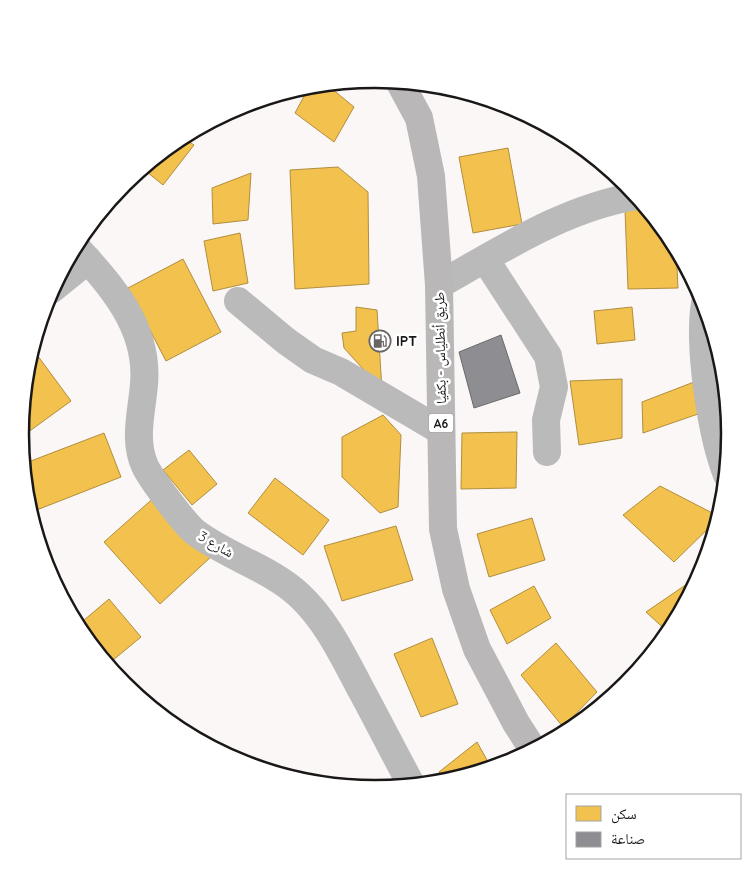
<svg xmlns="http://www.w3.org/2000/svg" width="751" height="869" viewBox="0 0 751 869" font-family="Quicksand,'Noto Naskh Arabic',sans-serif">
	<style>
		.homes { fill: #f2c14e; stroke: #b18e3e }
		.industry { fill: #8d8d92; stroke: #6a6a6d }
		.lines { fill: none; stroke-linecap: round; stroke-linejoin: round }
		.minor { stroke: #bababa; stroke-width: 28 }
		.highway { stroke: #b9b7b7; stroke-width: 28 }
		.labels { text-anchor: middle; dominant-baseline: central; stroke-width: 5; stroke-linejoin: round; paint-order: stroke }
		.shield { fill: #fff; stroke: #5f5d5d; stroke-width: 1 }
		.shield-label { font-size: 12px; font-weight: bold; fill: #1a1817 }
		.poi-label { font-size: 14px; font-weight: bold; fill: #1a1817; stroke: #fff; text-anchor: start }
		.street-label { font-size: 14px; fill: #1a1817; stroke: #fff }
		.rim { fill: none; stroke: #1a1817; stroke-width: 2.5 }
	</style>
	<rect width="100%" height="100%" fill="#faf7f6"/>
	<!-- homes -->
	<g class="homes">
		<path d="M326 84 354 107 334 142 295 113 310 85Z"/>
		<path d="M182 137 194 145 163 185 142 168Z"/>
		<path d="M508 148 522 224 473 233 459 157Z"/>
		<path d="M338 167 368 192 369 284 295 289 290 170Z"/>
		<path d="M251 173 248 220 213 224 212 188Z"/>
		<path d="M648 209 671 237 676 247 678 288 628 289 625 210Z"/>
		<path d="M240 233 248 283 213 291 204 241Z"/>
		<path d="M183 259 221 332 166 361 128 288Z"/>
		<path d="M356 307 377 310 382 390 344 348 342 333 356 331Z"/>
		<path d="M632 307 635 340 597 344 594 311Z"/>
		<path d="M32 348 71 401 20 438 27 365Z"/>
		<path d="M622 379V438L579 445 570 381Z"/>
		<path d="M694 382 698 414 643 433 642 402Z"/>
		<path d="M383 415 401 435 398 507 380 513 342 477V437Z"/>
		<path d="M517 432 516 488 461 489 462 433Z"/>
		<path d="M104 433 121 477 29 513 27 504 23 464Z"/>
		<path d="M189 450 217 484 192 505 163 470Z"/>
		<path d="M275 478 329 520 303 555 248 513Z"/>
		<path d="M660 486 720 517 674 562 623 515Z"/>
		<path d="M158 494 213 555 160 604 104 542Z"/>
		<path d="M532 518 545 560 489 577 477 534Z"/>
		<path d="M396 526 413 580 342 601 324 546Z"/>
		<path d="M703 573 671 632 670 634 646 612Z"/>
		<path d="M534 586 551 618 507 644 490 610Z"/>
		<path d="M109 599 141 637 107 665 77 626Z"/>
		<path d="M432 638 458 704 421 717 394 654Z"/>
		<path d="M556 643 597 692 563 727 521 675Z"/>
		<path d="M477 742 492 769 445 783 439 772Z"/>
	</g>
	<!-- industry -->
	<path class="industry" d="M501 335 520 393 474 408 459 352Z"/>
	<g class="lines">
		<!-- minor -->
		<g class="minor">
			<path d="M75 246C111 285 149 327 144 384 142 411 133 440 145 466 151 479 184 523 195 532 226 556 270 568 299 595 326 620 342 654 359 686 377 719 394 753 412 786"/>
			<path d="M485 259 548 356 554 387 546 420 547 452"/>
			<path d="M439 285C503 249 564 208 637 196"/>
			<path d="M51 290 88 260"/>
			<path d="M238 301 286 341 313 360 341 372 441 431"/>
			<path d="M705 303C698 345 711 435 727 475"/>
		</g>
		<!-- highway -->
		<path class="highway" d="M399 81 419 118 431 176 439 285 443 529 456 589 477 649 516 723 534 751"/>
	</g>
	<!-- icons -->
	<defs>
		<g id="fuel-ring" transform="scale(1.125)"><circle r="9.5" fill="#fff" stroke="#686665" stroke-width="1.5"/><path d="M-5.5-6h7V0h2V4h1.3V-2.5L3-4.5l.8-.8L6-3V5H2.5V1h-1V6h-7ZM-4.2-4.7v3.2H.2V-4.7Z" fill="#686665"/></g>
	</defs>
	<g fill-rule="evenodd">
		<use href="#fuel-ring" x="380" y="341"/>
	</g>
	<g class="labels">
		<!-- shield labels -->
		<rect class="shield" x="428.5" y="413.5" width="25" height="19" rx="4"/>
		<g class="shield-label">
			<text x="441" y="423">A6</text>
		</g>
		<!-- poi labels -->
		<g class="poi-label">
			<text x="396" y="341">IPT</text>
		</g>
		<!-- street labels -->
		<g class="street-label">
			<text transform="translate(440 348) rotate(-91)">طريق أنطلياس - بكفيا</text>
			<text transform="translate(216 544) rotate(30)">شارع 3</text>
		</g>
	</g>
	<!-- crop -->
	<path d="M0 0H751V869H0ZM29 434a346 346 0 1 1 692 0a346 346 0 1 1-692 0Z" fill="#fff" fill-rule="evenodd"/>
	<path class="rim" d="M29 434a346 346 0 1 1 692 0a346 346 0 1 1-692 0Z"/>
	<!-- legend -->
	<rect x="566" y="794" width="175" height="65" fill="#ffffff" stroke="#a3a3a2"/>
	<rect x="576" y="806" width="25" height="15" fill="#f2c14e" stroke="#a3a3a2"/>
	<text x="611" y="819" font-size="15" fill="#1a1817">سكن</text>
	<rect x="576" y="832" width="25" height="15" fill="#8d8d92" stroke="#a3a3a2"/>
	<text x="611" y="844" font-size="15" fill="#1a1817">صناعة</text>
</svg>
